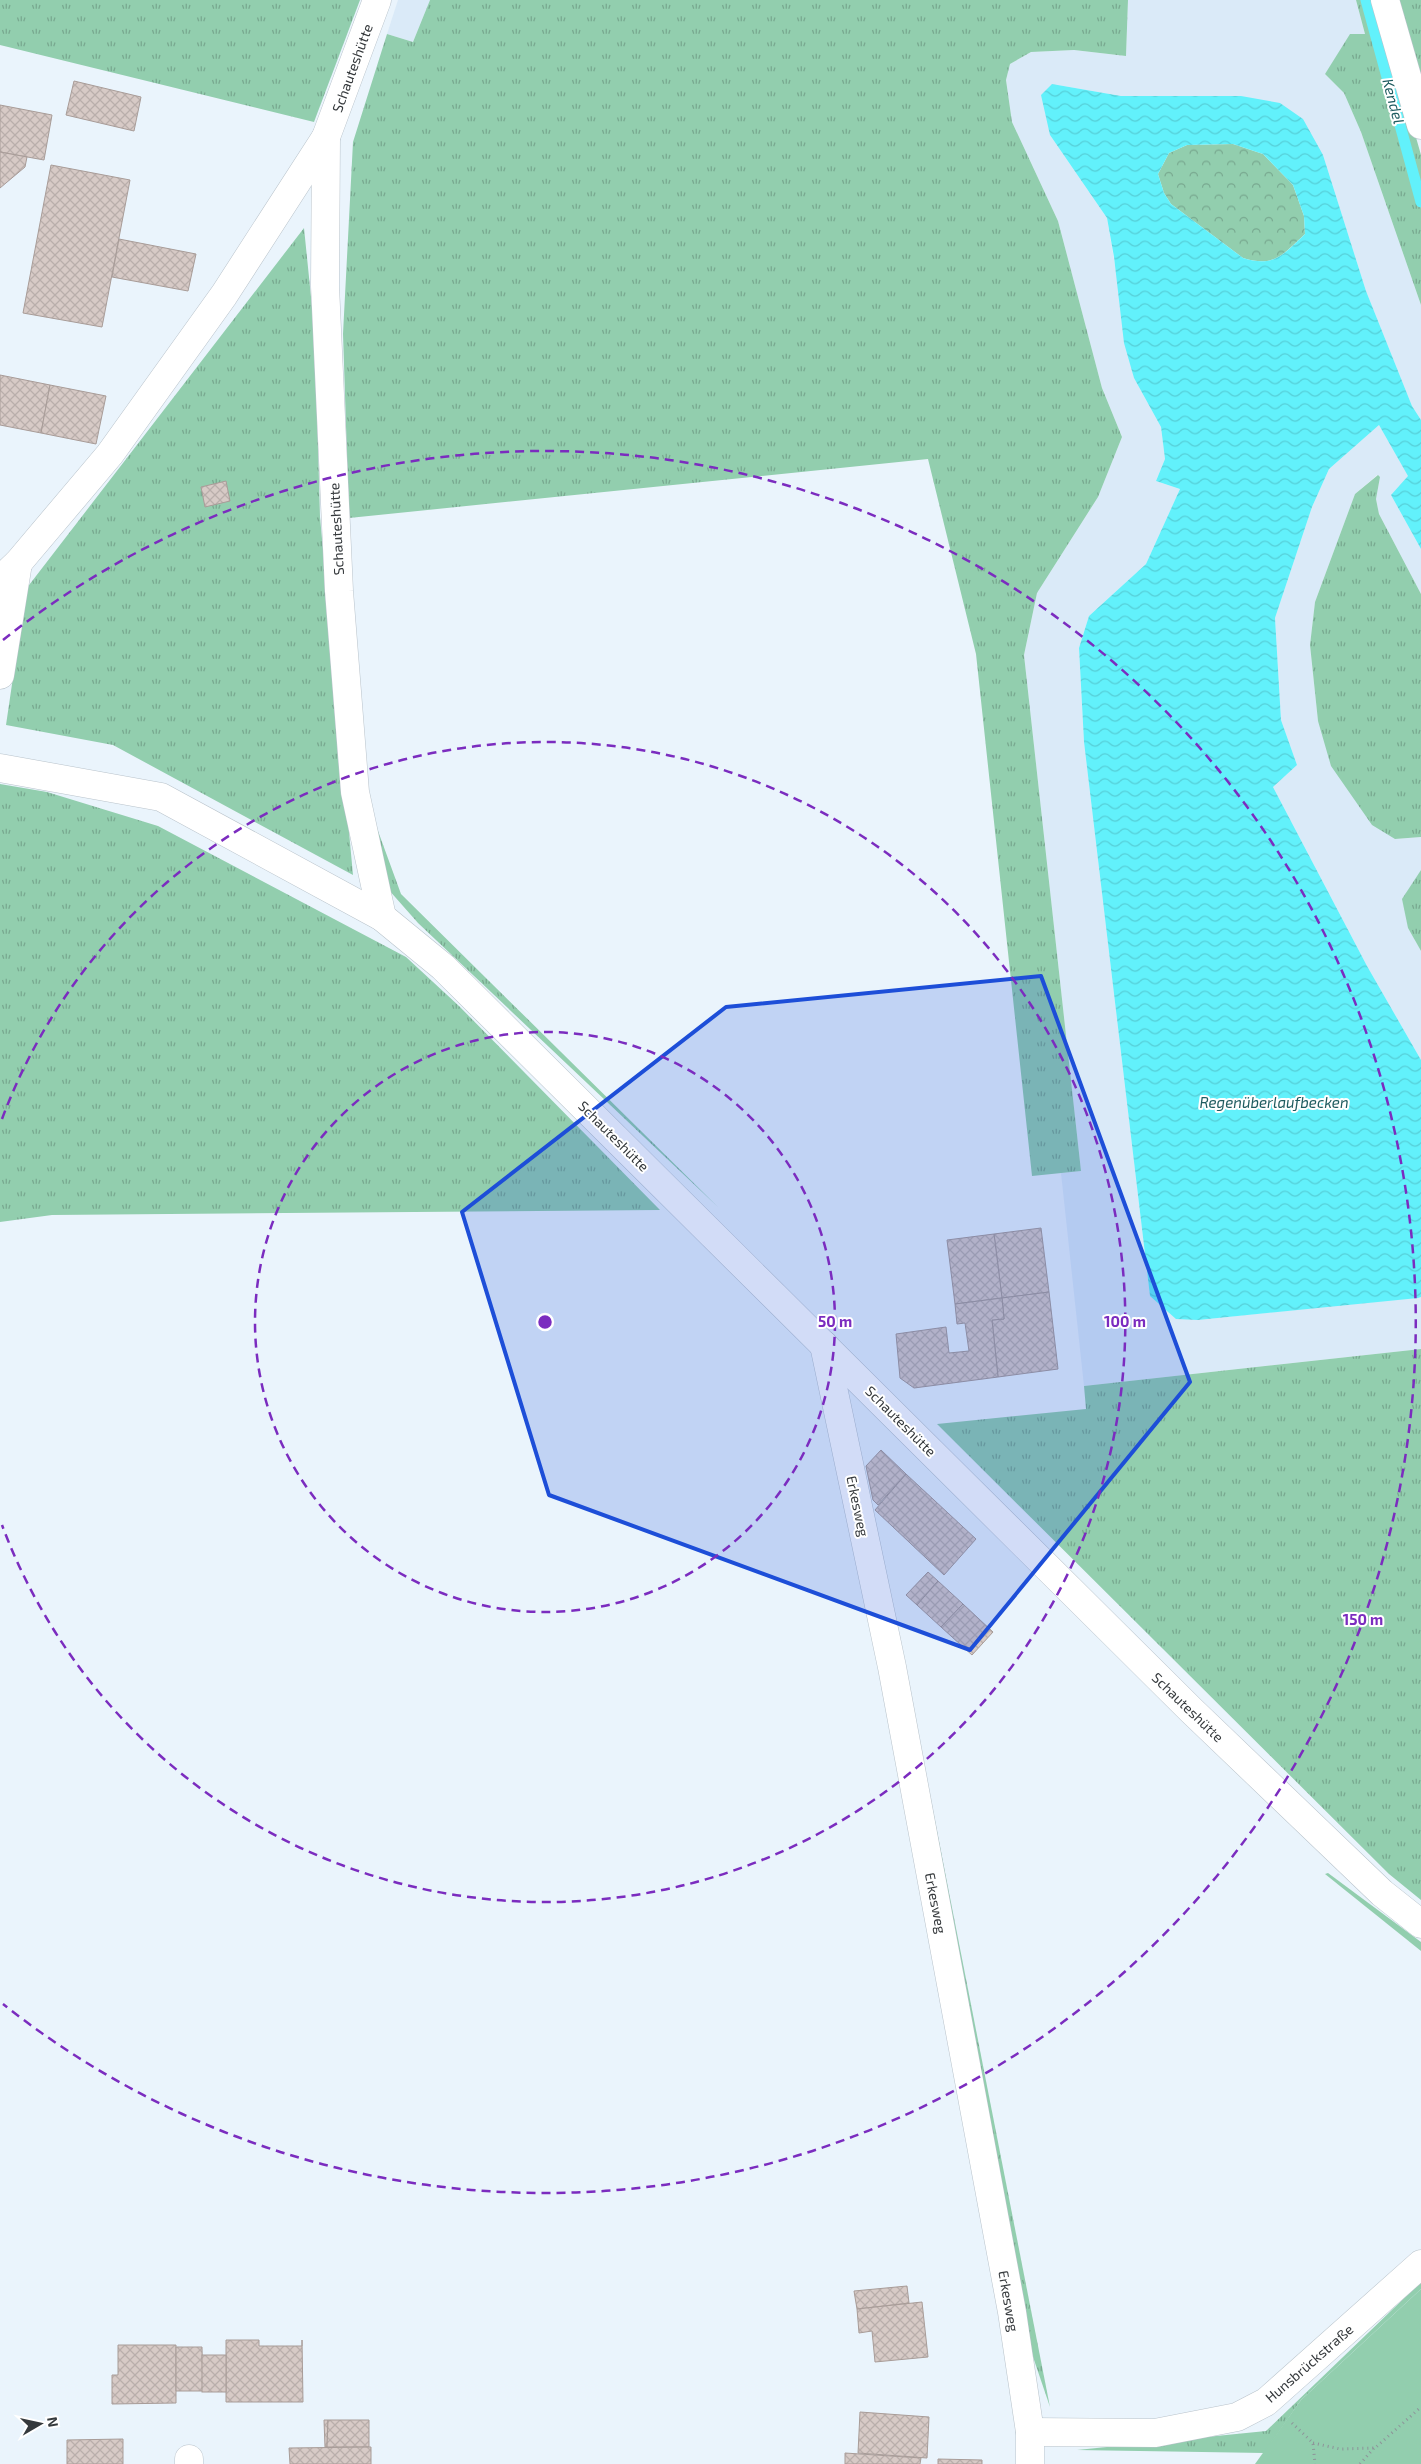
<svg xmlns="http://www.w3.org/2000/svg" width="1421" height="2464" viewBox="0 0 1421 2464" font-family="'Exo 2',sans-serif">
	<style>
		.built { fill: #daeaf8 }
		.grass { fill: url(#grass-tufts) }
		.forest { fill: url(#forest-crowns) }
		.green { fill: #92ceae }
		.water { fill: url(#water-waves); fill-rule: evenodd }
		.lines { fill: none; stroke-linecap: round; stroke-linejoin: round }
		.stream { stroke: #62f1fb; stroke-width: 11 }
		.building { fill: url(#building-cross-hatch); stroke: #a89c98 }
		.minor-casing { stroke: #b9c3cb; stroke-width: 29 }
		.path { stroke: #8d9399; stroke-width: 3; stroke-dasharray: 1 4; stroke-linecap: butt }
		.minor { stroke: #fff; stroke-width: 28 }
		.marked { fill: #1d4ed8; fill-opacity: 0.2; stroke: #1d4ed8; stroke-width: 4; stroke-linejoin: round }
		.ring { fill: none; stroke: #7b2cbf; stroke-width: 2.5; stroke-dasharray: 9 6 }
		.labels { text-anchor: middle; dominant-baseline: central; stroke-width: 4; stroke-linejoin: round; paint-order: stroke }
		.street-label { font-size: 14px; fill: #35393c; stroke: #fff }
		.water-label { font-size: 15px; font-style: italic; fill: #1f5c60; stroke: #fff }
		.centre { fill: #7b2cbf; stroke: #fff; stroke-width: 2.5 }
		.ring-label { font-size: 15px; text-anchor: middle; font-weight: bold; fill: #7b2cbf; stroke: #fff; stroke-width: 4; stroke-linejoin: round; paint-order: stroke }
	</style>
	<defs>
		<pattern id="grass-tufts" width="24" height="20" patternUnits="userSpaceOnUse" patternTransform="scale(1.25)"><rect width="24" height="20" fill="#92ceae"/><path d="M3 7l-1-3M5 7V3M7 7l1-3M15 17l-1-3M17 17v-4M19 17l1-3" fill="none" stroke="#78a88f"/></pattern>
		<pattern id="forest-crowns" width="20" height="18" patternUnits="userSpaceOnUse" patternTransform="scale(1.25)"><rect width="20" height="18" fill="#92ceae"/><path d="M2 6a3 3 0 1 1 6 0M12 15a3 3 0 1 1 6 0" fill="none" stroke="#78a88f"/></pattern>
		<pattern id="water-waves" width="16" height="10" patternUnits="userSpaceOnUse" patternTransform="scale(1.25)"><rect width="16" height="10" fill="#62f1fb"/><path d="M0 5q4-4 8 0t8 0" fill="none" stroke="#56cfd8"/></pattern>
		<pattern id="building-cross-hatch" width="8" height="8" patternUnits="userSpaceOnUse" patternTransform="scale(1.25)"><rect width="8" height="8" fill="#d7cac6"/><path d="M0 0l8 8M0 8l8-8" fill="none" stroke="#b9aeab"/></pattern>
	</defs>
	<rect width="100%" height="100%" fill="#eaf4fc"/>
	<!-- built -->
	<g class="built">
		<path d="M398 0H430L413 42 387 34Z"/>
		<path d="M1128 0H1356L1365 34 1325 74 1344 93 1361 132 1421 305V420L1412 406 1366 291 1323 155 1241 96H1121L1052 84 1050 135 1107 218 1134 378 1161 427 1165 459 1156 481 1180 489 1146 564 1089 616 1079 648 1084 742 1150 1296 1198 1320 1421 1297V1349L1084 1386 1061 1173 1081 1171 1024 655 1037 593 1098 497 1122 437 1102 388 1058 221 1012 122 1006 80 1010 64 1031 52 1074 50 1126 56Z"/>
		<path d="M1379 425 1409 477 1391 495 1421 549V594L1379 514 1376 499 1380 477 1377 475 1355 494 1315 602 1310 645 1318 721 1395 839 1421 837V870L1408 928 1421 951V1060L1367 966 1273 787 1297 765 1281 720 1275 618 1312 507 1329 469Z"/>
	</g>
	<!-- grass -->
	<g class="grass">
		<path d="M0 0H360L314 122 0 45Z"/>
		<path d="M430 0H1128L1126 56 1074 50 1031 52 1010 64 1006 80 1012 122 1058 221 1102 388 1122 437 1098 497 1037 593 1024 655 1081 1171 1032 1176 976 654 928 459 349 518 343 334 353 142 387 34 413 42Z"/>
		<path d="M1356 0H1377L1421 155V305L1361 132 1344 93 1325 74 1350 34H1365Z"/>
		<path d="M1397 0H1421V77Z"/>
		<path d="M304 228 315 336 320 517 353 875 113 745 6 725 26 589Z"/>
		<path d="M1378 475 1380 477 1376 499 1379 514 1421 594V837L1395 839 1372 825 1331 766 1318 721 1310 645 1315 602 1355 494Z"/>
		<path d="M0 784 47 792 158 826 406 957 459 1006 660 1210 52 1215 0 1222Z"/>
		<path d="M374 820 401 894 719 1208 418 923 388 889Z"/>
		<path d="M1421 870V951L1408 928 1402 899Z"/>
		<path d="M1421 1349V1900L1389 1874 937 1424 1086 1409 1084 1386Z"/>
		<path d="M905 1668 1050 2407 1031 2351Z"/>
		<path d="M1328 1873 1421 1942V1951L1325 1874Z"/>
		<path d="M1421 2282V2289L1301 2400 1264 2453 1077 2450 1266 2431Z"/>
	</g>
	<!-- forest -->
	<path class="forest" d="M1233 144 1263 154 1293 185 1304 216 1305 234C1283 254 1275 268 1243 258L1171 204 1164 193 1158 174 1169 153 1187 145Z"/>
	<!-- green -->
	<path class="green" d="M1421 2289V2464H1255L1301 2400Z"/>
	<!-- water -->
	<path class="water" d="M1052 84 1121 96H1241L1280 103 1303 119 1323 155 1366 291 1412 406 1421 420V549L1391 495 1408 476 1379 425 1329 469 1312 507 1275 618 1281 720 1297 765 1273 787 1367 966 1421 1060V1297L1418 1298 1198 1320 1176 1319 1150 1296 1084 742 1079 648 1089 616 1146 564 1180 489 1156 481 1165 459 1161 427 1134 378 1124 343 1114 257 1107 218 1050 135 1041 95ZM1233 144 1263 154 1293 185 1304 216 1305 234C1284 254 1274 268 1243 258L1171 204 1164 193 1158 174 1169 153 1187 145Z"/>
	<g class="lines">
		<!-- stream -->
		<path class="stream" d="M1366 0 1421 202"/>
	</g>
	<!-- building -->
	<g class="building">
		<path d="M74 81 141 97 134 131 66 115Z"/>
		<path d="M0 105 52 115 44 160 0 152Z"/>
		<path d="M0 152 27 157 25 167 0 188Z"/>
		<path d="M51 165 130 180 102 327 23 313Z"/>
		<path d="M119 239 196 254 188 291 112 277Z"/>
		<path d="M0 375 50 385 41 433 0 425Z"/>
		<path d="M50 385 106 396 96 444 41 433Z"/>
		<path d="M226 481 230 501 205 507 201 487Z"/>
		<path d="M1041 1228 1049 1292 1002 1298 994 1234Z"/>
		<path d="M994 1234 1002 1298 955 1304 947 1240Z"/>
		<path d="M1049 1292 1058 1369 998 1377 992 1320 1004 1319 1002 1298Z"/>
		<path d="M1002 1298 1004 1319 992 1320 998 1377 914 1388 900 1378 896 1334 946 1327 949 1353 969 1351 965 1323 957 1324 955 1304Z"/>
		<path d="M881 1450 906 1474 878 1505 873 1500 866 1466Z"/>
		<path d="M906 1474 976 1539 944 1575 875 1510Z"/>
		<path d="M928 1572 938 1581 917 1605 906 1595Z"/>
		<path d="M938 1581 963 1604 941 1627 917 1605Z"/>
		<path d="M963 1604 993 1632 972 1655 941 1627Z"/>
		<path d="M907 2286 909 2303 857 2309 854 2291Z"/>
		<path d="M922 2302 928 2357 875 2362 872 2331 859 2333 857 2309Z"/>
		<path d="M226 2340H259V2346H302V2340L303 2402H226Z"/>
		<path d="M118 2345H176V2403L112 2404V2375H118Z"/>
		<path d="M176 2347H202L203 2391H176Z"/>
		<rect x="202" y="2355" width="24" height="37"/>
		<path d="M860 2412 929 2417 927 2458 858 2453Z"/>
		<path d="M324 2420H328L327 2447H325Z"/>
		<path d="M328 2420H369V2447H327Z"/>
		<path d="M123 2439V2464H67V2440Z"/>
		<path d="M371 2447V2464H290L289 2448Z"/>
		<path d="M845 2453 921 2458 920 2464H845Z"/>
		<path d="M938 2459 982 2460V2464H938Z"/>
	</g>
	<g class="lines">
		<!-- minor casing -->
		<g class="minor-casing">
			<g id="minor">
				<path d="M1385 0 1421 125"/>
				<path d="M326 137 325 286 339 591 355 792 382 917"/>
				<path d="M0 580 18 563 110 454 224 295 326 137 377 0"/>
				<path d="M0 675 18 563"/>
				<path d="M0 768 161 797 382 917 443 967 1191 1710 1382 1893 1421 1924"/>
				<path d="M824 1345 892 1667 1012 2312 1030 2432V2464"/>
				<path d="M1030 2432 1155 2433 1237 2417 1266 2402 1421 2264"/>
				<path d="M189 2464V2459"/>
			</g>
		</g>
		<!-- path -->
		<g class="path">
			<path d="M1292 2423 1313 2443 1315 2464"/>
			<path d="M1313 2443 1340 2449 1375 2448 1421 2407"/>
			<path d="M1360 2464 1374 2448"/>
		</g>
		<!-- minor -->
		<use href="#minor" class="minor"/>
	</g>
	<!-- marked area -->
	<path class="marked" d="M1041 976 1190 1382 970 1650 549 1495 462 1212 726 1007Z"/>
	<!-- distance rings -->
	<g class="ring">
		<circle cx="545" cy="1322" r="290"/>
		<path d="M2 1119A580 580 0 1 1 2 1525"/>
		<path d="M3 640A871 871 0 1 1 3 2004"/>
	</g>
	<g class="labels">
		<!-- street labels -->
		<g class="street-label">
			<text transform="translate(352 68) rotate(-70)">Schauteshütte</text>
			<text transform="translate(336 529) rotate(-93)">Schauteshütte</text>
			<text transform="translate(614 1136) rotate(45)">Schauteshütte</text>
			<text transform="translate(901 1421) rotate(45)">Schauteshütte</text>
			<text transform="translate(858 1506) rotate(78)">Erkesweg</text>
			<text transform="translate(1188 1707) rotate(44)">Schauteshütte</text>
			<text transform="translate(936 1903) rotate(79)">Erkesweg</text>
			<text transform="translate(1009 2301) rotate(80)">Erkesweg</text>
			<text transform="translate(1309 2363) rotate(-41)">Hunsbrückstraße</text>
		</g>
		<!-- water labels -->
		<g class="water-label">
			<text transform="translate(1394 101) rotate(75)">Kendel</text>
			<text x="1274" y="1102">Regenüberlaufbecken</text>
		</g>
	</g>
	<circle cx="545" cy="1322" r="8" class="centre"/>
	<g class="ring-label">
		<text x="835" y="1327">50 m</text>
		<text x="1125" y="1327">100 m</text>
		<text x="1363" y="1625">150 m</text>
	</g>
	<!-- north arrow -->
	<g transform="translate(40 2424) rotate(81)" stroke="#ffffff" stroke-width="4" paint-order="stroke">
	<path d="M0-4L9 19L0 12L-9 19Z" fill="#35393c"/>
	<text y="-8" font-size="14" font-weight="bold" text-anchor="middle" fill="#35393c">N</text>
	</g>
</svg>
